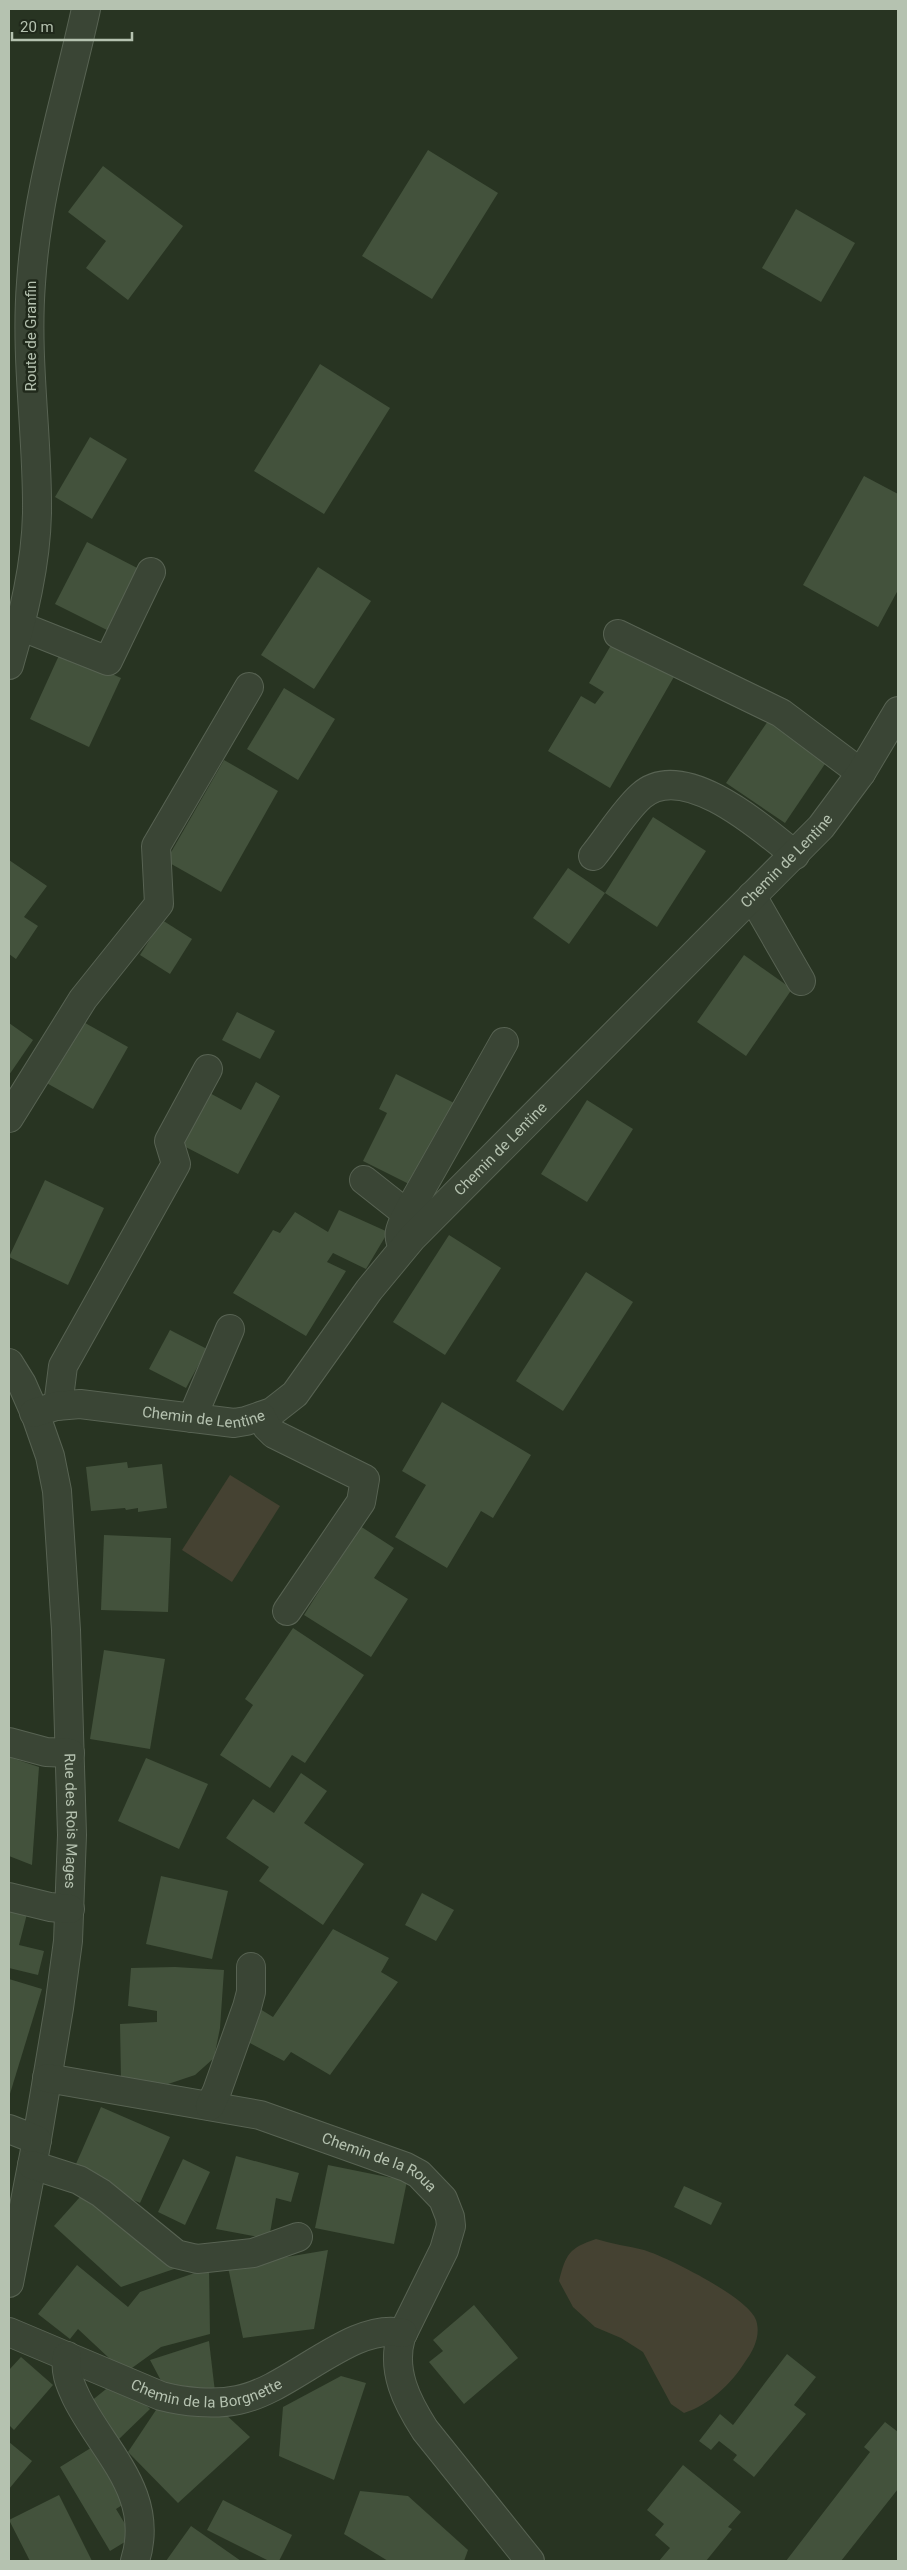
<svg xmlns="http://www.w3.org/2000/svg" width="907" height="2570" viewBox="0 0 907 2570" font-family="Roboto,sans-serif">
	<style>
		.green { fill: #454232 }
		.building { fill: #43523c }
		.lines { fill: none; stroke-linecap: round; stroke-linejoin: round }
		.minor-casing { stroke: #586353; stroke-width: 30 }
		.minor { stroke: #3a4535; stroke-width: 28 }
		.labels { text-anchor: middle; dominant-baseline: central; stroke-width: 5; stroke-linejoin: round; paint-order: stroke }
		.street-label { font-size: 15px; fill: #b5c2b0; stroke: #20291b }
	</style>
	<rect width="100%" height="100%" fill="#283422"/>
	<!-- green -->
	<g class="green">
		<path d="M230 1475 280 1506 232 1582 182 1550Z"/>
		<path d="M596 2239C612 2244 628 2246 644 2250 667 2257 749 2298 756 2320 761 2335 754 2350 745 2362 731 2384 709 2405 684 2413L671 2404 643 2352 621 2338 595 2327 573 2307 559 2281C566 2254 569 2248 596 2239Z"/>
	</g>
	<!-- building -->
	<g class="building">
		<path d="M428 150 498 193 432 299 362 256Z"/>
		<path d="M103 166 183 226 128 300 86 268 106 241 68 212Z"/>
		<path d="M796 209 855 243 821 302 762 268Z"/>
		<path d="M320 364 390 408 324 514 254 471Z"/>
		<path d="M90 437 127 459 92 519 55 497Z"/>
		<path d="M864 476 898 494V590L878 627 803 585Z"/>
		<path d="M87 542 141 570 109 631 55 604Z"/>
		<path d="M318 567 371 601 314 689 261 655Z"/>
		<path d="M614 640 675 675 610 788 548 751 581 696 595 704 604 692 589 683Z"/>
		<path d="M61 651 121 678 89 747 30 719Z"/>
		<path d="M284 688 335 719 298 780 247 749Z"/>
		<path d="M770 718 829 758 785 823 726 783Z"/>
		<path d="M224 760 278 791 221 892 166 861Z"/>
		<path d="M653 817 706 851 657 927 605 893Z"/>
		<path d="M9 860 47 886 24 917 38 926 16 959 9 954Z"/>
		<path d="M568 868 605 893 569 944 533 918Z"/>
		<path d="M162 920 192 939 170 974 140 955Z"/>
		<path d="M744 955 792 989 746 1056 697 1022Z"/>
		<path d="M237 1012 275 1031 260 1059 222 1040Z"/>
		<path d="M78 1019 128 1047 93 1109 43 1081Z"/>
		<path d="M9 1023 33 1040 9 1075Z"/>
		<path d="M396 1074 458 1105 417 1188 363 1161 387 1113 379 1109Z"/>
		<path d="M256 1082 280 1096 238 1174 178 1143 206 1091 241 1110Z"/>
		<path d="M587 1100 633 1129 587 1202 541 1174Z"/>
		<path d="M45 1180 104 1208 68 1285 9 1257Z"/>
		<path d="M339 1210 388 1232 366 1269 333 1253 327 1262 346 1271 306 1336 233 1293 273 1230 280 1233 295 1212 328 1232Z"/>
		<path d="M449 1235 501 1268 445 1355 393 1322Z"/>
		<path d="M586 1272 633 1302 563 1411 516 1381Z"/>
		<path d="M170 1330 207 1349 186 1388 149 1369Z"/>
		<path d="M442 1402 531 1455 493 1518 481 1511 447 1568 395 1537 426 1485 402 1471Z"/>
		<path d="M127 1462 128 1468 162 1464 167 1508 138 1512V1508L126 1510 125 1508 91 1511 86 1467Z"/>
		<path d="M360 1526 394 1548 374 1578 408 1599 371 1657 304 1615Z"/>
		<path d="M104 1535 171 1538 168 1612 101 1610Z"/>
		<path d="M293 1628 364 1675 305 1763 292 1755 270 1788 220 1755 253 1705 245 1699Z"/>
		<path d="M104 1650 165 1659 150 1749 90 1739Z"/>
		<path d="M9 1757 39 1767 32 1865 9 1856Z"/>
		<path d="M146 1758 208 1784 179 1849 118 1821Z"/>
		<path d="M301 1773 327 1791 304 1823 364 1864 323 1925 259 1881 269 1867 226 1838 253 1799 274 1813Z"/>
		<path d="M161 1876 228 1891 212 1959 146 1944Z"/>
		<path d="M422 1893 454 1910 436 1941 405 1925Z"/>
		<path d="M9 1906 28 1910 19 1945 44 1951 38 1975 9 1968Z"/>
		<path d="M333 1929 389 1958 381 1972 398 1982 330 2075 291 2052 284 2061 246 2041 260 2009 273 2017Z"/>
		<path d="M175 1967 224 1970 220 2028 214 2058 195 2075 168 2084 121 2080 120 2024 157 2022V2011L128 2006 131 1968Z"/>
		<path d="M9 1979 42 1989 9 2097Z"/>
		<path d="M101 2107 170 2137 140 2203 72 2173Z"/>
		<path d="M236 2156 299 2173 291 2202 276 2198 269 2239 216 2229Z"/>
		<path d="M183 2159 210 2172 185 2225 158 2212Z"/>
		<path d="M328 2165 407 2181 394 2244 315 2228Z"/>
		<path d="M684 2186 722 2203 711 2225 674 2207Z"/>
		<path d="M88 2188 177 2268 121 2287 54 2226Z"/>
		<path d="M328 2250 314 2329 243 2338 228 2267Z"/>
		<path d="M77 2265 128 2307 140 2292 209 2268 210 2334 161 2347 125 2373 78 2329 70 2339 38 2314Z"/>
		<path d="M474 2305 518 2358 464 2404 429 2362 443 2351 433 2340Z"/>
		<path d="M209 2341 215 2392H167L150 2360Z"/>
		<path d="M787 2354 816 2377 794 2405 806 2414 754 2477 733 2460 737 2455 719 2441 711 2450 699 2441 720 2414 733 2425Z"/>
		<path d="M21 2357 53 2385 14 2430 9 2425V2370Z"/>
		<path d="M341 2376 366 2383 334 2480 279 2456 283 2407Z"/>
		<path d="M116 2381 133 2392 150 2409 118 2440 90 2402Z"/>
		<path d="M162 2401 223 2412 250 2437 178 2503 128 2452Z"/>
		<path d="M885 2422 898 2432V2489L841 2561H786L870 2452 864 2447Z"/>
		<path d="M9 2442 32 2461 9 2489Z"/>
		<path d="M94 2446 127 2502 116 2509 133 2537 110 2551 60 2467Z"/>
		<path d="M683 2465 741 2512 728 2527 732 2529 706 2561H659L670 2548 655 2535 664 2524 647 2510Z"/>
		<path d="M360 2491 408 2496 468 2550 464 2561H388L344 2534Z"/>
		<path d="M59 2495 92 2561H30L9 2520Z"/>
		<path d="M223 2500 292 2535 279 2561H269L207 2530Z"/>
		<path d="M191 2526 241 2561H166Z"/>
	</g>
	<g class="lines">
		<!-- minor casing -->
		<g class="minor-casing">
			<g id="minor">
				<path d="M20 626 108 661 151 572"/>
				<path d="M618 634 781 713 861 773"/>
				<path d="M9 665C23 617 36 565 37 513 38 437 25 360 31 283 37 189 66 100 86 9"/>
				<path d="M593 856C607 839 625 810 641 796 683 758 763 829 795 855"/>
				<path d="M752 896 801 981"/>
				<path d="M9 1118 83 999 159 904 156 846 249 687"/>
				<path d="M364 1180 407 1214"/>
				<path d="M403 1247C396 1234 401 1227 407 1214L504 1042"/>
				<path id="s1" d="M9 1363 22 1384 36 1416 50 1456 57 1491 66 1630 72 1835 68 1941 59 2008 36 2145 9 2283"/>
				<path d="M58 1406 63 1366 176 1164 169 1141 208 1069"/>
				<path id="s2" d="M34 1413 56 1406 80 1404 234 1423 246 1421 272 1412 295 1394 369 1290 412 1238 821 827 861 773 898 711"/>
				<path d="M261 1416 267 1427 274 1434 365 1479 361 1502 287 1611"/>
				<path d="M192 1418 230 1329"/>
				<path d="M9 1742 46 1752 70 1753"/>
				<path d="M9 1897 50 1907 70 1909"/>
				<path id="s3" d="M47 2078 260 2115 406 2167 419 2174 443 2199 450 2217 451 2226 444 2250 401 2337C391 2371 407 2402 425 2430L530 2561"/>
				<path d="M210 2106 217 2091 247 2007 251 1992V1967"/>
				<path d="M9 2129 37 2140"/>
				<path d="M32 2165 79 2180 101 2193 176 2254 197 2259 253 2253 298 2237"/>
				<path id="s4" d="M9 2332 161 2396C184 2402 214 2405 238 2400 291 2390 352 2321 403 2333"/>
				<path d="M67 2356C65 2372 69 2382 76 2397 103 2452 156 2493 135 2561"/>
			</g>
		</g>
		<!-- minor -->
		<use href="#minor" class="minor"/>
	</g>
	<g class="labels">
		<!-- street labels -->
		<g class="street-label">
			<text transform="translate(31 336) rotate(-90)">Route de Granfin</text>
			<text stroke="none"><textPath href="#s2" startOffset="998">Chemin de Lentine</textPath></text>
			<text stroke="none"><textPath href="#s2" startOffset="592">Chemin de Lentine</textPath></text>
			<text stroke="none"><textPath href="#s2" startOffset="172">Chemin de Lentine</textPath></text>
			<text stroke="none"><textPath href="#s1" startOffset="468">Rue des Rois Mages</textPath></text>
			<text stroke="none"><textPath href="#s3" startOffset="345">Chemin de la Roua</textPath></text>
			<text stroke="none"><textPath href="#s4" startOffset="211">Chemin de la Borgnette</textPath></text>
		</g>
	</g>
	<!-- border -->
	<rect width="907" height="2570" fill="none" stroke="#b5c2b0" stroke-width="20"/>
	<!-- scale -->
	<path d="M12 32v8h120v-8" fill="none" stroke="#b5c2b0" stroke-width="2.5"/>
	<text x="20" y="32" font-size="15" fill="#b5c2b0" stroke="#20291b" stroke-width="4" paint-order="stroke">20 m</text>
</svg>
